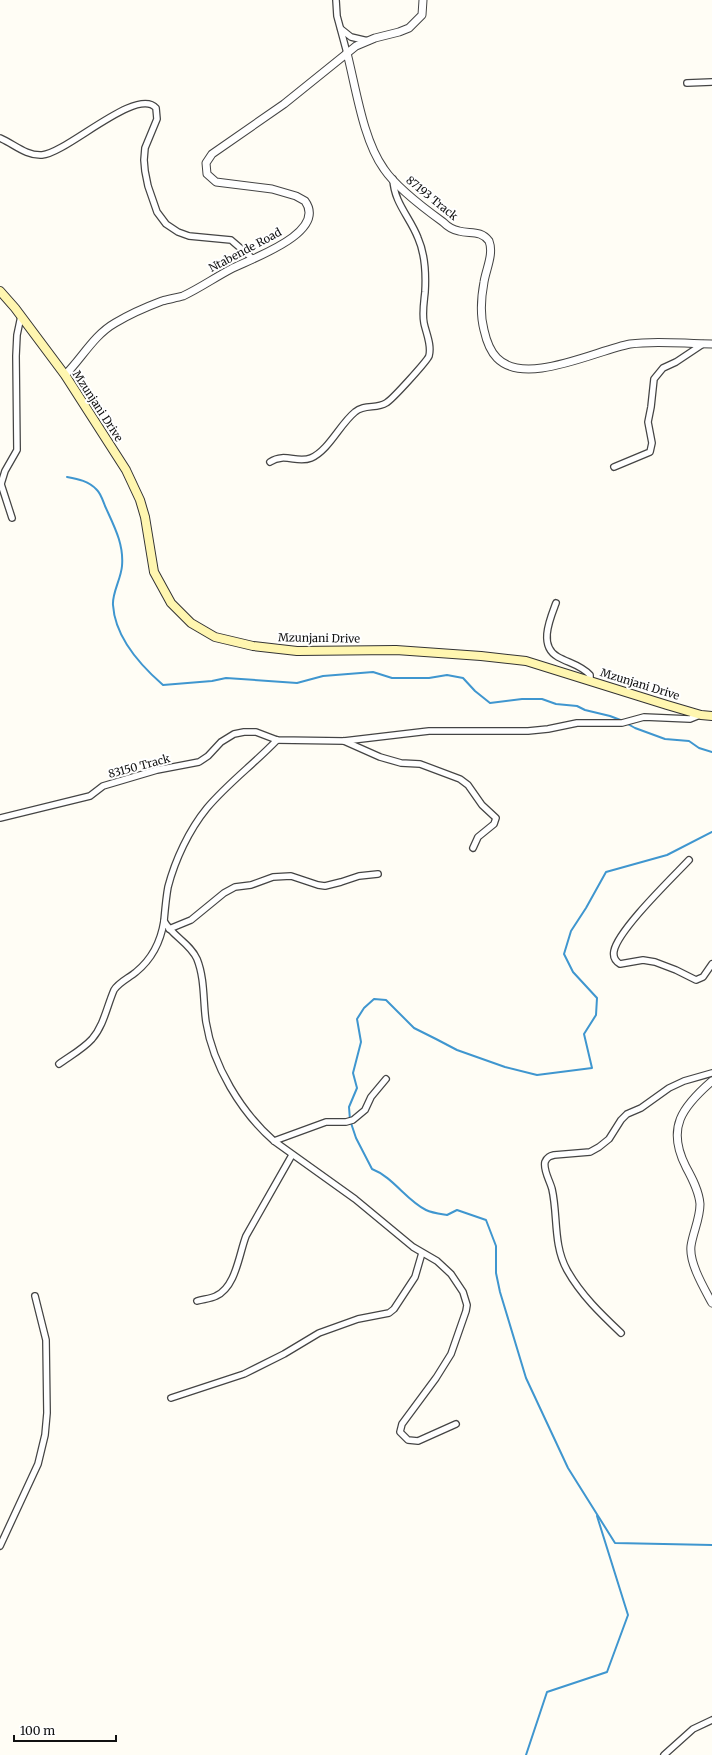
<svg xmlns="http://www.w3.org/2000/svg" width="712" height="1755" viewBox="0 0 712 1755" font-family="Merriweather,serif">
	<style>
		.lines { fill: none; stroke-linecap: round; stroke-linejoin: round }
		.stream { stroke: #3f96cf; stroke-width: 2 }
		.minor-casing { stroke: #444; stroke-width: 8 }
		.tertiary-casing { stroke: #444; stroke-width: 9 }
		.secondary-casing { stroke: #333; stroke-width: 10 }
		.minor { stroke: #fff; stroke-width: 5.5 }
		.tertiary { stroke: #fff; stroke-width: 7 }
		.secondary { stroke: #fff6b0; stroke-width: 8 }
		.labels { text-anchor: middle; dominant-baseline: central; stroke-width: 4; stroke-linejoin: round; paint-order: stroke }
		.street-label { font-size: 11px; fill: #111; stroke: #fff }
	</style>
	<rect width="100%" height="100%" fill="#fffdf5"/>
	<g class="lines">
		<!-- stream -->
		<g class="stream">
			<path d="M67 477C78 479 89 481 97 490 101 494 103 501 105 506 114 526 124 544 122 566 121 579 112 593 113 605 115 637 140 665 163 685L212 681 226 678 297 683 323 676 373 672 392 678H429L447 675 463 678 475 691 490 703 522 699H542L556 704 577 706 585 710 610 716 623 721"/>
			<path d="M626 723 635 728 665 739 689 741 699 748 712 752"/>
			<path d="M712 832 667 855 606 872 586 908 571 931 564 954 573 972 597 998 596 1015 584 1034 592 1068 537 1075 505 1067 457 1050 436 1039 414 1028 386 1000 374 999 364 1008 357 1019 361 1042 353 1073 357 1088 349 1107 350 1120 356 1138 372 1169C393 1177 406 1200 426 1210 432 1213 441 1214 447 1215L457 1210 486 1220 496 1246V1273L500 1292 526 1378 568 1468 615 1543 712 1545"/>
			<path d="M526 1755 547 1692 607 1672 628 1615 597 1516"/>
		</g>
		<!-- minor casing -->
		<g class="minor-casing">
			<g id="minor">
				<path d="M336 0 337 16 347 53"/>
				<path d="M341 29 351 37 368 41"/>
				<path d="M687 83 712 82"/>
				<path d="M0 138C14 144 26 156 42 155 67 153 137 86 156 108L157 119 145 148 144 160 145 171 148 186 157 212 166 224 178 232 189 236 231 240 253 259"/>
				<path d="M270 462C285 452 297 464 311 458 329 450 340 424 355 412 364 404 377 409 386 403 392 400 427 361 429 356 432 345 426 333 424 323 422 313 424 302 425 292 426 275 425 254 418 238 410 217 394 203 393 179"/>
				<path d="M614 467 650 452 652 443 648 422 651 407 654 379 663 368 676 362 703 344"/>
				<path d="M12 518 1 484 5 471 17 450 16 356 17 335 21 316"/>
				<path d="M556 603C550 619 538 646 558 657 569 663 581 665 590 675V680"/>
				<path d="M344 741 380 757 401 763 420 764 460 779 468 785 482 805 496 818 494 824 478 837 473 848"/>
				<path d="M0 818 90 796 103 786 157 770 199 762 208 756 221 742 234 734 244 732H256L277 740 344 741 429 731H528L548 729 577 723H622L644 717 690 719 700 715"/>
				<path d="M689 860C672 878 618 930 614 951 613 956 615 961 620 964L643 960 655 962 676 970 696 980 703 977 712 964"/>
				<path d="M164 921C165 910 166 898 168 887 175 860 189 830 207 808 228 783 254 764 277 740"/>
				<path d="M169 929 191 920 224 893 235 887 251 885 273 877 291 876 318 885 325 886 341 882 359 876 378 874"/>
				<path d="M59 1064C70 1056 83 1049 92 1039 104 1025 107 1006 114 990 119 982 129 978 136 972 152 959 161 940 164 921 172 936 190 943 197 959 205 979 203 1002 206 1022 213 1066 241 1112 274 1141L355 1199 413 1247 437 1261 451 1274 463 1292 467 1305 466 1311 451 1354 436 1378 402 1424 400 1432 408 1440 418 1441 456 1424"/>
				<path d="M274 1141 326 1122H346L353 1120 365 1110 371 1097 386 1079"/>
				<path d="M197 1301C203 1299 210 1299 216 1296 236 1287 239 1254 246 1236L292 1155"/>
				<path d="M621 1333C601 1314 581 1295 567 1270 553 1245 558 1215 552 1189 550 1181 543 1170 545 1162 547 1157 550 1156 554 1155L590 1152 599 1147 609 1139 621 1120 627 1114 641 1108 669 1088 684 1081 712 1073"/>
				<path d="M171 1398 244 1374 284 1354 319 1333 358 1319 389 1313 394 1309 415 1277 422 1253"/>
				<path d="M0 1546 38 1464 45 1435 47 1413 46 1340 35 1296"/>
				<path d="M664 1755 693 1729 712 1720"/>
			</g>
		</g>
		<!-- tertiary casing -->
		<g class="tertiary-casing">
			<g id="tertiary">
				<path d="M347 53C356 88 363 140 384 169 396 187 425 209 443 222 447 226 453 230 459 231 470 234 481 230 489 241 494 254 486 269 484 282 481 298 480 315 484 330 486 339 490 351 497 358 525 387 597 350 630 344 657 340 685 344 712 344"/>
				<path d="M65 375C82 358 94 335 115 323 130 314 146 307 162 301 169 299 176 298 183 296 200 288 214 278 231 269 250 259 328 233 305 201L296 196 272 189 216 182 207 174 206 163 212 154 284 104 356 46 375 38 399 32 409 28 422 15 423 0"/>
				<path d="M712 1081C682 1107 666 1128 686 1167 692 1178 699 1191 700 1204 700 1219 693 1232 691 1246 689 1263 704 1288 712 1303"/>
			</g>
		</g>
		<!-- secondary casing -->
		<g class="secondary-casing">
			<path id="secondary" d="M0 291 15 308 65 375 126 470 140 500 145 517 154 572 171 603 191 623 215 637 253 646 297 651 396 650 481 656 526 661 667 705 701 715 712 716"/>
		</g>
		<!-- minor -->
		<use href="#minor" class="minor"/>
		<!-- tertiary -->
		<use href="#tertiary" class="tertiary"/>
		<!-- secondary -->
		<use href="#secondary" class="secondary"/>
	</g>
	<g class="labels">
		<!-- street labels -->
		<g class="street-label">
			<text transform="translate(432 198) rotate(39)">87193 Track</text>
			<text transform="translate(245 250) rotate(-28)">Ntabende Road</text>
			<text transform="translate(98 406) rotate(57)">Mzunjani Drive</text>
			<text transform="translate(319 638) rotate(1)">Mzunjani Drive</text>
			<text transform="translate(640 684) rotate(17)">Mzunjani Drive</text>
			<text transform="translate(139 766) rotate(-15)">83150 Track</text>
		</g>
	</g>
	<!-- scale -->
	<path d="M14 1735v6h102v-6" fill="none" stroke="#111111" stroke-width="2"/>
	<text x="20" y="1735" font-size="12" fill="#111111" stroke="#ffffff" stroke-width="3" paint-order="stroke">100 m</text>
</svg>
